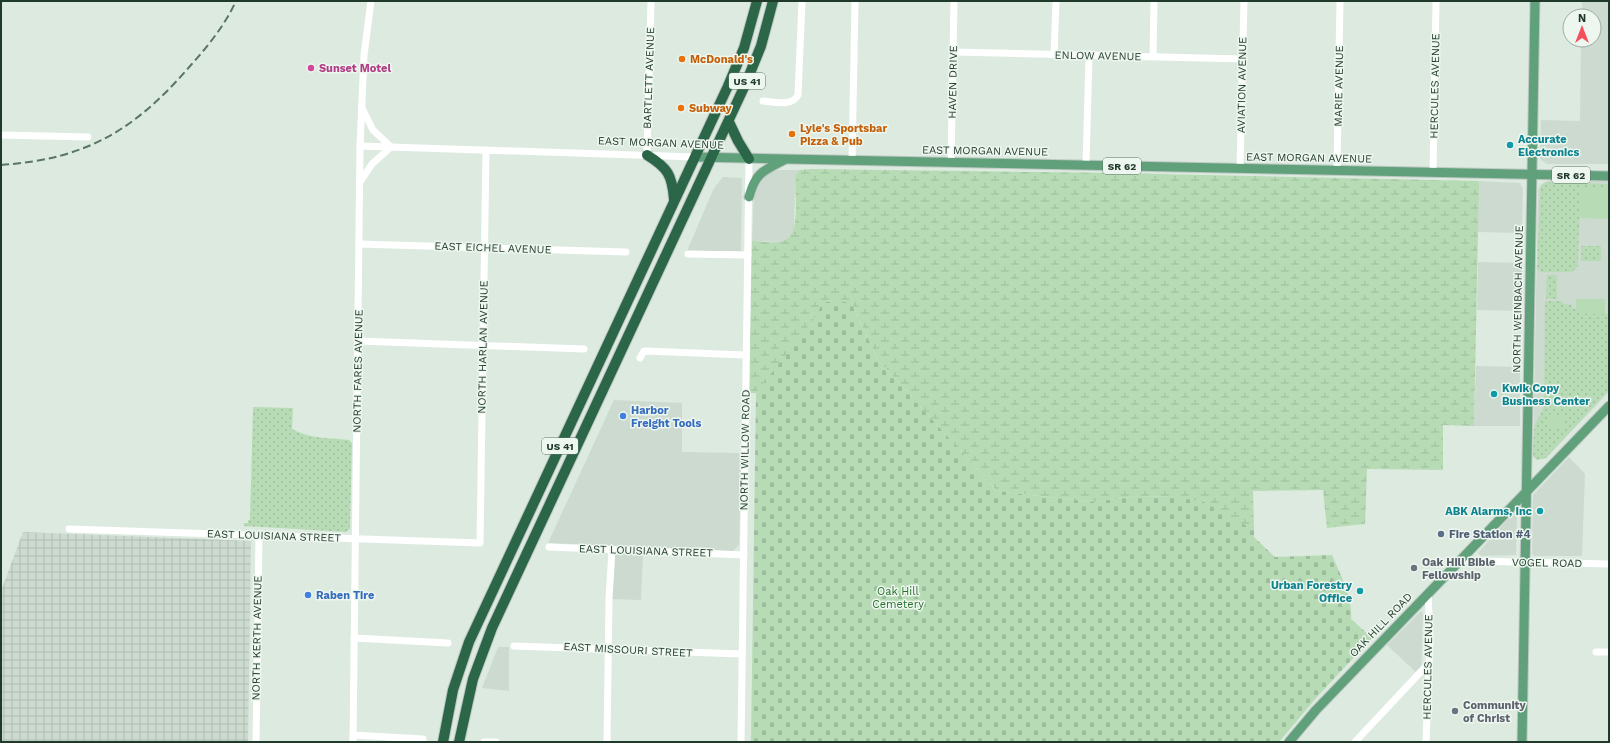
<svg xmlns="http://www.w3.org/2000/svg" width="1610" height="743" viewBox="0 0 1610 743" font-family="'Work Sans',sans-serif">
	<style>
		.built { fill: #ccdacf }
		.industrial { fill: url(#industrial-grid) }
		.grass { fill: url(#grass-dots) }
		.wetland { fill: url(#wetland-marsh) }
		.cemetery { fill: url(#cemetery-stones) }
		.green { fill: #b7dcb5 }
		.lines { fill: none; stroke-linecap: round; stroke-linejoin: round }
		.major-casing { stroke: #c0c8c3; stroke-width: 11 }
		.highway-casing { stroke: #c0c8c3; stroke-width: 12 }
		.minor { stroke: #fff; stroke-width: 7 }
		.major { stroke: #60a17c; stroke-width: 9 }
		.highway { stroke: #2a6647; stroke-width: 10 }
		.rail { stroke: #597664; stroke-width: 2; stroke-dasharray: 8 4; stroke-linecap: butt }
		.food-dot { fill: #e8710a; stroke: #eef7ef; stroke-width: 1.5 }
		.hotel-dot { fill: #d1479c; stroke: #eef7ef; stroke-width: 1.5 }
		.culture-dot { fill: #0f9aa8; stroke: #eef7ef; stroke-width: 1.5 }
		.shop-dot { fill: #3f7fe0; stroke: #eef7ef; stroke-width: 1.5 }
		.service-dot { fill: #5c6f8a; stroke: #eef7ef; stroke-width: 1.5 }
		.worship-dot { fill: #6b7280; stroke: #eef7ef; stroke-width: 1.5 }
		.labels { text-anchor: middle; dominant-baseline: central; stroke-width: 3; stroke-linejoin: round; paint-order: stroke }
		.shield { fill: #eef7ef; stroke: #5d7265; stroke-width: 1 }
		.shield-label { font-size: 10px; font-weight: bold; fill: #1f392a }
		.street-label { font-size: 11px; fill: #1f392a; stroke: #eef7ef }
		.food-label { font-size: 11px; font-weight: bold; fill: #c56008; stroke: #eef7ef; text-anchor: start }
		.hotel-label { font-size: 11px; font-weight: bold; fill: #b23c85; stroke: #eef7ef; text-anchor: start }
		.culture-label { font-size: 11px; font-weight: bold; fill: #0d838f; stroke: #eef7ef; text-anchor: start }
		.shop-label { font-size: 11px; font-weight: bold; fill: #366cbe; stroke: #eef7ef; text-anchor: start }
		.service-label { font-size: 11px; font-weight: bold; fill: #4e5e75; stroke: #eef7ef; text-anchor: start }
		.worship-label { font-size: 11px; font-weight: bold; fill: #5b616d; stroke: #eef7ef; text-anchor: start }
		.park-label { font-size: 11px; fill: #28712d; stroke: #eef7ef }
	</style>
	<defs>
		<pattern id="industrial-grid" width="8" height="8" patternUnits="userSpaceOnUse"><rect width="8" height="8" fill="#ccdacf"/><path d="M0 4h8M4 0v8" fill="none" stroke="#afbcb2"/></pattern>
		<pattern id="grass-dots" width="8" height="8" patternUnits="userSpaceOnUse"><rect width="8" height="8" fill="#b7dcb5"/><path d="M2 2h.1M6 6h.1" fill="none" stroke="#9dbe9c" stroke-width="1.8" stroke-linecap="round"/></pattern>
		<pattern id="wetland-marsh" width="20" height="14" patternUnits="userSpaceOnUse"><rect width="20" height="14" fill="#b7dcb5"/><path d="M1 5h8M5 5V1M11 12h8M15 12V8" fill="none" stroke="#9dbe9c"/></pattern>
		<pattern id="cemetery-stones" width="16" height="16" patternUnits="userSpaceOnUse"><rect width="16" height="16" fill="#b7dcb5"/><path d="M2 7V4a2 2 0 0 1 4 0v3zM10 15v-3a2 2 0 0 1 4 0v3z" fill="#9dbe9c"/></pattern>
	</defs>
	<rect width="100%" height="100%" fill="#ddeae0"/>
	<!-- built -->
	<g class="built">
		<path d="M1582 1H1609V164H1547L1540 159 1541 120 1580 121 1581 40H1594V16H1582Z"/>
		<path d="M778 170H800L796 175 795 181 794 232 791 237 783 242 752 241 754 191 764 174Z"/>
		<path d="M723 177 742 178 741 251H687L714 188Z"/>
		<path d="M1550 180 1609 181V392L1546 458 1537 460 1533 456 1538 190 1541 184Z"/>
		<path d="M1478 181 1520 183 1523 189 1522 233 1477 232Z"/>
		<path d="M1478 262 1522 263 1521 311 1477 310Z"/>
		<path d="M1476 366 1520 367V426H1474Z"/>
		<path d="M614 400 682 403V452L741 453 739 545 733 551 548 543Z"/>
		<path d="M1569 457 1585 474 1582 556H1535L1532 554 1533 495Z"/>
		<path d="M1513 513 1517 515 1516 555 1481 556 1478 553Z"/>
		<path d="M613 552 643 553 641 600 612 599Z"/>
		<path d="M1421 611 1423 614 1421 677 1387 645Z"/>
		<path d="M498 647H509V691L482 688Z"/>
	</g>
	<!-- industrial -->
	<path class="industrial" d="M23 532 251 541 248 742H1V591Z"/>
	<!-- grass -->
	<g class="grass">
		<path d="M1546 182 1609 184V189H1580L1578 266 1572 272H1541L1537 269 1540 190 1541 186Z"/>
		<rect x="1581" y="246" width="20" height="15"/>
		<path d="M1547 275H1557V299H1546Z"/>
		<path d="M1545 301H1563V304L1572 305V308L1576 309V313L1608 314 1609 390 1546 458 1537 460 1533 456 1534 428 1544 406Z"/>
		<path d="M253 407 293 408 292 429C310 439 329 438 349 440L352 443 350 529 346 532 244 526V523H248V520H250Z"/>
	</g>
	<!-- wetland -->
	<path class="wetland" d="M811 169 1117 173 1479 181 1474 426 1443 425V470L1367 469 1365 524 1327 528 1323 490 1253 491 1254 530 1175 497 1140 496 1093 502 997 491 878 360 851 302H823L817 316 756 393H749L752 241C761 241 775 244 783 241 803 235 793 192 796 175L800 170Z"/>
	<!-- cemetery -->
	<path class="cemetery" d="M823 302H851L878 360 997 491 1093 502 1140 496 1175 497 1204 502 1254 530V537L1275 557 1332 555C1340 574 1353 598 1351 619L1372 638 1317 697 1279 742H751L756 393 816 316Z"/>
	<!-- green -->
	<g class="green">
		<path d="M1580 189H1609V219L1579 218Z"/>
		<path d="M1576 299H1605V314L1576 313Z"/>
		<path d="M1550 414 1566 417 1564 429 1548 426Z"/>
	</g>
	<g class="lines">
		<!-- major casing -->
		<g class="major-casing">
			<g id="major">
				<path d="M695 157 1609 176"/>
				<path d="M749 197C755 173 763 171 784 160"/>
				<path d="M1289 742 1316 710 1609 406"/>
				<path d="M1522 742 1535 1"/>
			</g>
		</g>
		<!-- highway casing -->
		<g class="highway-casing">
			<g id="highway">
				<path d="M729 122 738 141 749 159"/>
				<path d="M647 155C668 168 672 175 674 199"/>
				<path d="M443 742 453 690 469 642 728 86 744 48 757 1"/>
				<path d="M459 742 473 679 492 628 746 83 761 46 773 1"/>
			</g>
		</g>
		<!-- minor -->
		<g class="minor">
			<path d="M954 52 1243 59"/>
			<path d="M1054 55 1056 1"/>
			<path d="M1153 57 1154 1"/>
			<path d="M763 101C774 102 792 107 798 95L802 1"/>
			<path d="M1 135 88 137"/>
			<path d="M360 146 695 157"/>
			<path d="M647 155 651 1"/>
			<path d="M852 161 855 1"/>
			<path d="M951 163 954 1"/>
			<path d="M1086 165 1089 56"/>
			<path d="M1240 168 1244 1"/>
			<path d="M1337 170 1340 1"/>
			<path d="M1433 172 1436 1"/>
			<path d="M360 182 372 164 391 147 373 130 362 108"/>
			<path d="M359 244 626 252"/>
			<path d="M688 254 748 255"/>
			<path d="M358 341 584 349"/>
			<path d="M640 358 644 351 746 355"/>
			<path d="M69 529 480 543 486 150"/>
			<path d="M549 547 744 555"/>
			<path d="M1462 558 1474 561 1609 564"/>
			<path d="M354 638 448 643"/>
			<path d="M514 646 742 654"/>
			<path d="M1596 652H1609"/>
			<path d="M353 735 423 739"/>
			<path d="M256 742 259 535"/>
			<path d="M353 742 360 146 364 55 371 1"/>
			<path d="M484 742H496"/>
			<path d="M607 742 609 599 612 550"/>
			<path d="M741 742 749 159"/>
			<path d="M1355 742 1429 663"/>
			<path d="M1426 742 1430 639 1428 593"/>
		</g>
		<!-- major -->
		<use href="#major" class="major"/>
		<!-- highway -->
		<use href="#highway" class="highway"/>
		<!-- rail -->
		<path class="rail" d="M1 165C87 159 135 130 191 65 208 46 225 25 236 1"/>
	</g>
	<!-- markers -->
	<g class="food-dot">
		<circle cx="682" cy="59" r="4"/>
		<circle cx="681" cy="108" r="4"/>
		<circle cx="792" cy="134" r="4"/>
	</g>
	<circle class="hotel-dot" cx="311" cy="68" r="4"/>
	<g class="culture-dot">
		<circle cx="1510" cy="145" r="4"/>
		<circle cx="1494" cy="394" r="4"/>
		<circle cx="1540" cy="511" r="4"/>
		<circle cx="1360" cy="591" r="4"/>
	</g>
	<g class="shop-dot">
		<circle cx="623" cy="416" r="4"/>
		<circle cx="308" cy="595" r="4"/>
	</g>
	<circle class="service-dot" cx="1441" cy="534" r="4"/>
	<g class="worship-dot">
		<circle cx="1414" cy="568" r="4"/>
		<circle cx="1455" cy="711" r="4"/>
	</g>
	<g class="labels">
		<!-- shield labels -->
		<g class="shield">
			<rect x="729" y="73" width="36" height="16" rx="3"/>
			<rect x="1103" y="158" width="38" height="16" rx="3"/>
			<rect x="1552" y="167" width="38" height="16" rx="3"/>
			<rect x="542" y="438" width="36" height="16" rx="3"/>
		</g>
		<g class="shield-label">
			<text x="747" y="81">US 41</text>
			<text x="1122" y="166">SR 62</text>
			<text x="1571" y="175">SR 62</text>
			<text x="560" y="446">US 41</text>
		</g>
		<!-- street labels -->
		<g class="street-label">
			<text transform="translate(1098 56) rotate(1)">ENLOW AVENUE</text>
			<text transform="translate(649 78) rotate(-88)">BARTLETT AVENUE</text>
			<text transform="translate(953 82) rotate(-89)">HAVEN DRIVE</text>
			<text transform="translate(1242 85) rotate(-89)">AVIATION AVENUE</text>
			<text transform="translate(1339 86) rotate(-89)">MARIE AVENUE</text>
			<text transform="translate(1435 86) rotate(-89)">HERCULES AVENUE</text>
			<text transform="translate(661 143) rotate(2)">EAST MORGAN AVENUE</text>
			<text transform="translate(985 151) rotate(1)">EAST MORGAN AVENUE</text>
			<text transform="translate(1309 158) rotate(1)">EAST MORGAN AVENUE</text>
			<text transform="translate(493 248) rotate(2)">EAST EICHEL AVENUE</text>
			<text transform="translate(1518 299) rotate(-89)">NORTH WEINBACH AVENUE</text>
			<text transform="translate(483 347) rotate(-89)">NORTH HARLAN AVENUE</text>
			<text transform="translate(358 371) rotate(-89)">NORTH FARES AVENUE</text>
			<text transform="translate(745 450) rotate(-89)">NORTH WILLOW ROAD</text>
			<text transform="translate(274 536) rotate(2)">EAST LOUISIANA STREET</text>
			<text transform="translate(646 551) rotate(2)">EAST LOUISIANA STREET</text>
			<text transform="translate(1547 563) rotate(1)">VOGEL ROAD</text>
			<text transform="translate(1381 625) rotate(-46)">OAK HILL ROAD</text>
			<text transform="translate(257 638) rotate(-89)">NORTH KERTH AVENUE</text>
			<text transform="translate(628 650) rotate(3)">EAST MISSOURI STREET</text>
			<text transform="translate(1428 667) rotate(-89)">HERCULES AVENUE</text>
		</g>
		<!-- food labels -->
		<g class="food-label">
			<text x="690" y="59">McDonald's</text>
			<text x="689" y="108">Subway</text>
			<text x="800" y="128">Lyle's Sportsbar<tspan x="800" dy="13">Pizza &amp; Pub</tspan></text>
		</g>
		<!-- hotel labels -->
		<g class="hotel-label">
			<text x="319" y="68">Sunset Motel</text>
		</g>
		<!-- culture labels -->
		<g class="culture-label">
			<text x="1518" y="139">Accurate<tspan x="1518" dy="13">Electronics</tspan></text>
			<text x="1502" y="388">Kwik Copy<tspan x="1502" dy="13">Business Center</tspan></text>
			<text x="1532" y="511" text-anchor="end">ABK Alarms, Inc</text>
			<text x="1352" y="585" text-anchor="end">Urban Forestry<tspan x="1352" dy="13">Office</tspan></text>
		</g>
		<!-- shop labels -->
		<g class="shop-label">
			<text x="631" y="410">Harbor<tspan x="631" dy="13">Freight Tools</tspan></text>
			<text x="316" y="595">Raben Tire</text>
		</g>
		<!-- service labels -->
		<g class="service-label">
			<text x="1449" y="534">Fire Station #4</text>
		</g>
		<!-- worship labels -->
		<g class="worship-label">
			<text x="1422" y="562">Oak Hill Bible<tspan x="1422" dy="13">Fellowship</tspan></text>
			<text x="1463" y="705">Community<tspan x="1463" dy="13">of Christ</tspan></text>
		</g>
		<!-- park labels -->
		<g class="park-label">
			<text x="898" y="591">Oak Hill<tspan x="898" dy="13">Cemetery</tspan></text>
		</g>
	</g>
	<!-- border -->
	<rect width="1610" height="743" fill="none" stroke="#1f392a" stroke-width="4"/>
	<!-- north arrow -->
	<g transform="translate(1582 28)"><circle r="19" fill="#eef7ef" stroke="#9baba0"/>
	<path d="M0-3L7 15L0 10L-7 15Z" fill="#f64f5c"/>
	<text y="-6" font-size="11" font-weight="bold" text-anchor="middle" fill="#1f392a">N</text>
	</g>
</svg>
